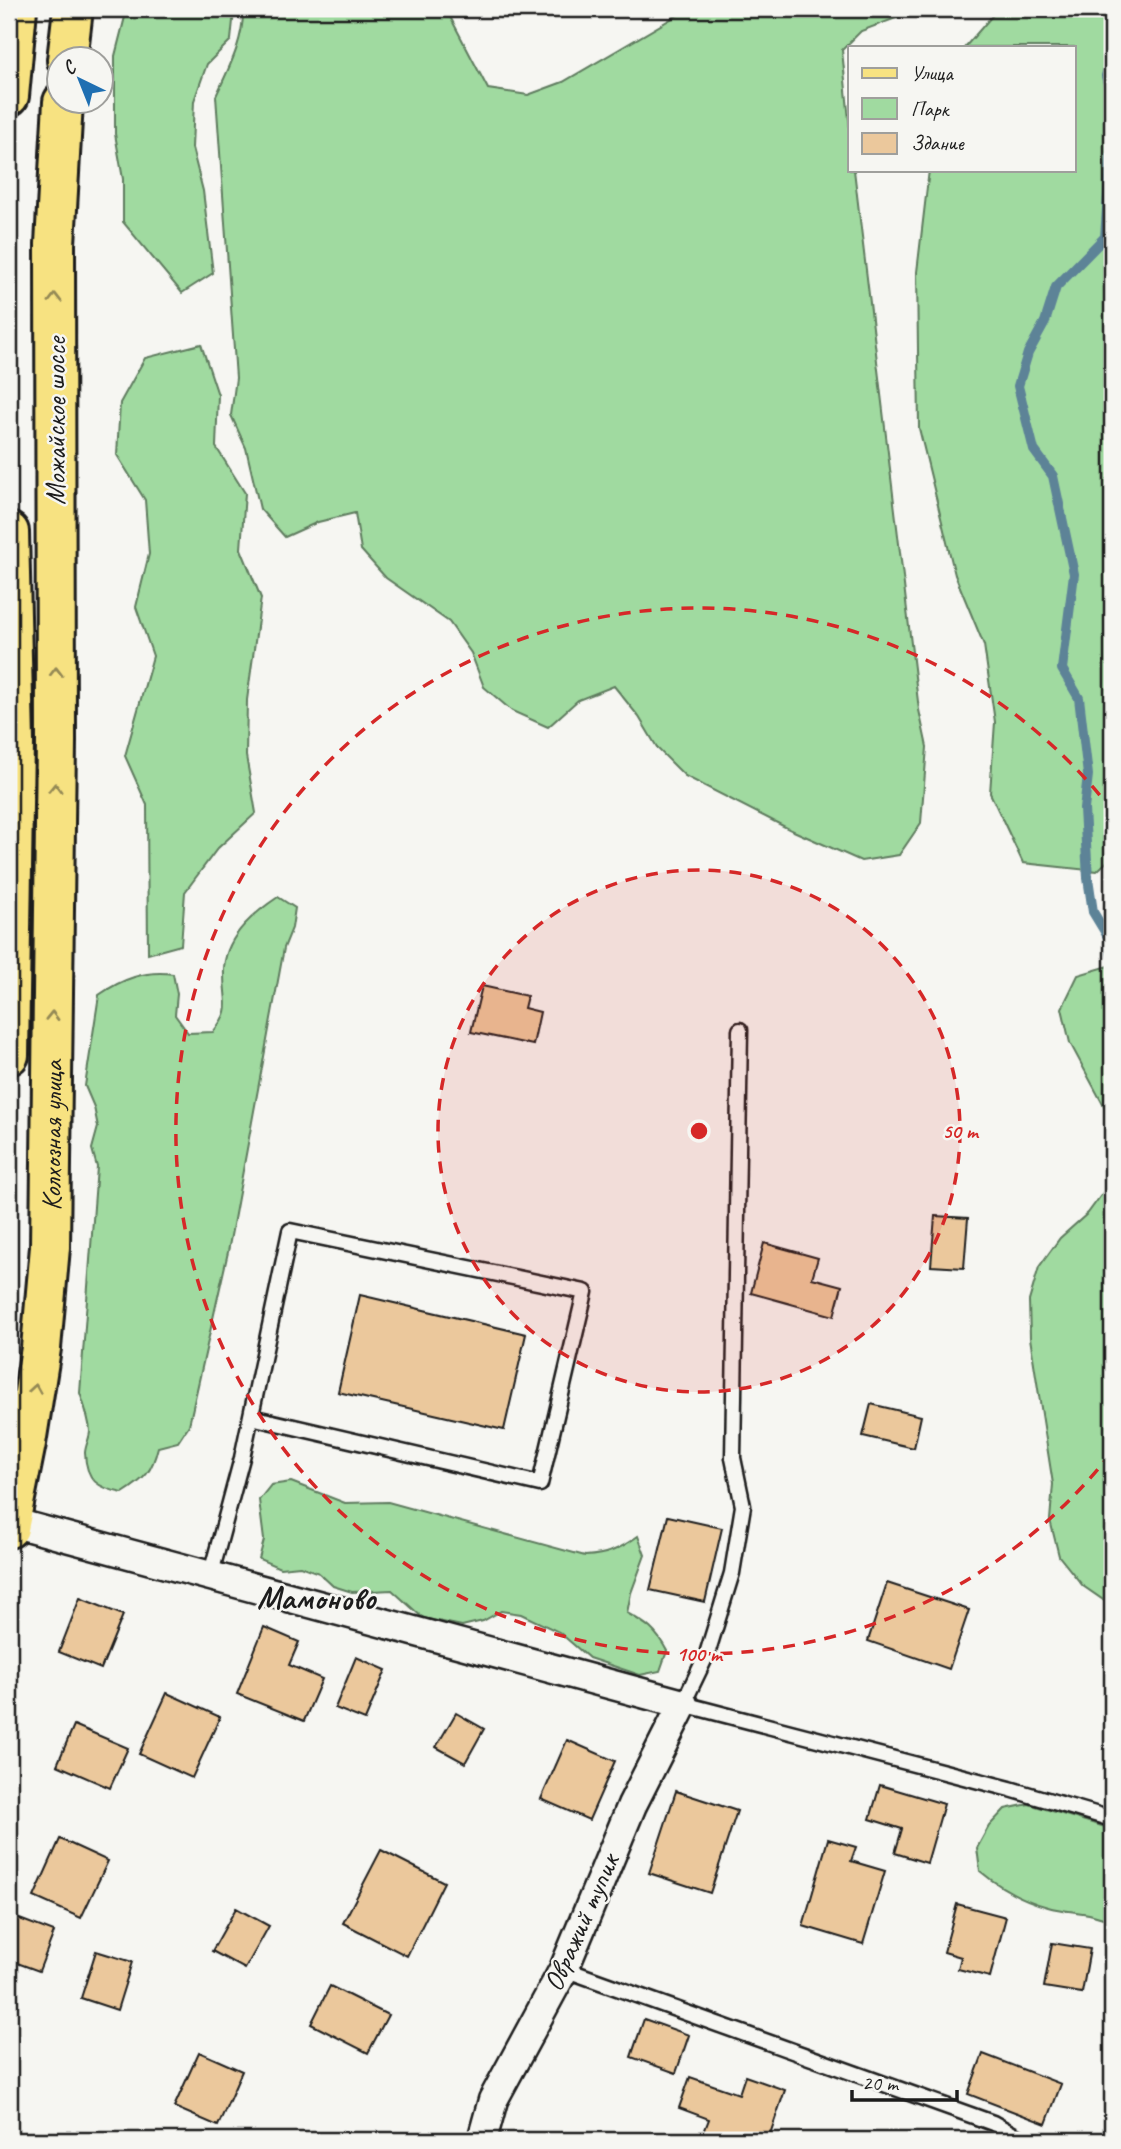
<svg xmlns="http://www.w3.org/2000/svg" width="1121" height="2149" viewBox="0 0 1121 2149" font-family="Caveat,sans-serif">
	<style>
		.green { fill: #a0daa0; stroke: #5e7b5e; stroke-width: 2 }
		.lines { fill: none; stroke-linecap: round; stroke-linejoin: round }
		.stream { stroke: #5d8397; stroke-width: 10 }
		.building { fill: #ebc89c; stroke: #1c1c1c; stroke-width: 2 }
		.lane-casing { stroke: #1c1c1c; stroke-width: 19 }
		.street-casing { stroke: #1c1c1c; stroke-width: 33 }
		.primary-casing { stroke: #1c1c1c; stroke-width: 44 }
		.lane { stroke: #f6f6f2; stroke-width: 14 }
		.street { stroke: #f6f6f2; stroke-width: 28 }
		.primary { stroke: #f7e281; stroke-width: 38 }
		.oneway { stroke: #948954 }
		.ring { fill: none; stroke: #d62828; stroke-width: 3.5; stroke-dasharray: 12 9 }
		.labels { text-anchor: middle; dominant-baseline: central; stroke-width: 5; stroke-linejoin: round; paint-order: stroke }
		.street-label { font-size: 28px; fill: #1c1c1c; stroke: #f6f6f2 }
		.quarter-label { font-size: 32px; font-weight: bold; fill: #1c1c1c; stroke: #f6f6f2 }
		.centre { fill: #d62828; stroke: #f6f6f2; stroke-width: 3.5 }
		.ring-label { font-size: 21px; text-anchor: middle; font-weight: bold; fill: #d62828; stroke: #f6f6f2; stroke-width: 5; stroke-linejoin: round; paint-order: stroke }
	</style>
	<rect width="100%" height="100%" fill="#f6f6f2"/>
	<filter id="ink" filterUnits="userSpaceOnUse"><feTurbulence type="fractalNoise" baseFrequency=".0143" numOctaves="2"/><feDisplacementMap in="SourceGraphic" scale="14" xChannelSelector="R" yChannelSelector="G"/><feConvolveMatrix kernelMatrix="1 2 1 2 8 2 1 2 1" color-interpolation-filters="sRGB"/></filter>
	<g filter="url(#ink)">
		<!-- green -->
		<g class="green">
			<path d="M127 9H233L234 11 231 40 207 64 194 101 192 148 203 191 213 273 182 293 123 222V179L115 134V56Z"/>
			<path d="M243 9H446L488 89 528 95 563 82 688 9H907L899 17 861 31 842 50 850 130V170H854L919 710 927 747 921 823 899 855 861 861 789 829 685 776 658 749 639 717 614 686 578 700 548 727 512 711 484 687 471 653 449 622 386 578 361 550 355 513 318 522 285 537 260 509 246 448 231 415 236 378 216 96C229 68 244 40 243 9Z"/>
			<path d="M998 9H1112V857L1097 871 1023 863 990 793 995 722 984 645 955 575 919 428 917 272 929 170H1074V47H965Z"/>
			<path d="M201 344 218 395 216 447 245 493 241 549 261 598 247 700 246 756 256 813 217 849 185 892 181 945 148 954 147 805 125 756 153 656 136 607 149 554 145 500 117 455 120 403 145 358Z"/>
			<path d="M278 897 295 908 292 928 284 948 228 1252 189 1425 178 1442 158 1447C152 1472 145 1479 123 1493 98 1488 86 1481 85 1453 85 1446 90 1438 90 1431 89 1418 84 1405 80 1393L97 1167 92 1149 98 1127 94 1107 85 1086 99 995C122 979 145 970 173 974L177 994 175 1015 188 1033 213 1032C233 1007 224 1004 224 975 222 940 251 915 278 897Z"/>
			<path d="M1112 965V1606L1083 1586 1059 1556 1050 1520 1053 1484 1030 1338 1029 1301 1039 1267 1060 1238 1088 1213 1110 1183 1112 1146 1105 1108 1070 1043 1062 1008 1078 975Z"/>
			<path d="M291 1482 345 1503 388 1502 585 1556C607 1555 620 1549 638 1536L645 1555 631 1593 627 1613C647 1624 656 1630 667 1651L660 1671 640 1675 589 1658 559 1632 521 1614 501 1611 483 1621 462 1626 423 1618 392 1590 352 1592 333 1586 319 1573 300 1566 280 1568 259 1559 264 1540 259 1500 271 1485Z"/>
			<path d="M1029 1804 1112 1829V1922C1092 1911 1069 1913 1048 1907 1023 1900 1000 1888 980 1871L977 1848 989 1826 1005 1809Z"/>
		</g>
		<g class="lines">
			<!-- stream -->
			<g class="stream">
				<path d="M1112 57 1106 76 1112 99"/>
				<path d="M1112 139 1105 237 1056 287 1045 322 1028 353 1018 386 1034 450 1053 476 1074 574 1062 669 1079 698 1088 775 1084 809 1088 878 1093 912 1110 940 1112 955"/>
			</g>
		</g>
		<!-- building -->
		<g class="building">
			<path d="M482 986 527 996 524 1008 540 1012 533 1045 471 1032Z"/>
			<path d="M935 1216 968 1218 964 1268 931 1266Z"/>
			<path d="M764 1243 818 1258 812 1278 842 1286 834 1316 751 1293Z"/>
			<path d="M360 1295 526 1334 504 1430 338 1392Z"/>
			<path d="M871 1404 921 1416 914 1448 863 1436Z"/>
			<path d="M668 1516 722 1528 705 1602 650 1590Z"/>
			<path d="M887 1583 969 1610 949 1669 868 1641Z"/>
			<path d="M80 1598 123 1615 101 1669 59 1652Z"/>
			<path d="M264 1627 299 1642 289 1665 322 1679 304 1721 237 1694Z"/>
			<path d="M356 1657 386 1670 365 1720 335 1708Z"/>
			<path d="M167 1693 220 1717 192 1778 139 1754Z"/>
			<path d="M456 1713 484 1729 465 1763 436 1747Z"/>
			<path d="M74 1725 128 1748 110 1788 57 1765Z"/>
			<path d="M567 1740 615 1761 589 1820 541 1799Z"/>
			<path d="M880 1785 944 1804 927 1863 895 1853 902 1829 870 1819Z"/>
			<path d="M676 1791 737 1811 710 1893 649 1873Z"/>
			<path d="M60 1839 108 1861 81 1918 34 1897Z"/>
			<path d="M828 1839 856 1847 851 1861 885 1871 863 1944 803 1926Z"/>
			<path d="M381 1850 444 1882 407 1956 343 1923Z"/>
			<path d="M957 1904 1006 1917 990 1977 958 1969 961 1957 944 1952Z"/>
			<path d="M236 1908 269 1926 245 1969 212 1951Z"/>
			<path d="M9 1915 54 1932 39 1971 9 1960Z"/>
			<path d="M1052 1943 1090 1949 1082 1993 1044 1987Z"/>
			<path d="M96 1951 132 1962 117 2010 81 1998Z"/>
			<path d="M330 1986 388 2015 368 2053 311 2024Z"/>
			<path d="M644 2019 689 2035 676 2073 631 2057Z"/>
			<path d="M199 2052 242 2071 218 2126 174 2107Z"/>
			<path d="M983 2054 1061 2084 1046 2124 968 2094Z"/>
			<path d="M745 2076 785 2090 768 2140H701L709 2119 679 2108 690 2077 739 2094Z"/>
		</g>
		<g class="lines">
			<!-- lane casing -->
			<g class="lane-casing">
				<g id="lane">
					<path d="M740 1030 733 1458 743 1506 732 1573 707 1654 683 1704 1010 1789 1112 1819"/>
					<path d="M210 1577 242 1458 290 1231 585 1292 540 1484 251 1417"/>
					<path d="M564 1969 993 2123 1023 2140"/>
				</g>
			</g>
			<!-- street casing -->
			<g class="street-casing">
				<path id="street" d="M11 1522 683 1704 632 1805 564 1969 493 2100 482 2140"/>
			</g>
			<!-- primary casing -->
			<g class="primary-casing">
				<g id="primary">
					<path d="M67 60 73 9"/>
					<path d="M9 96 17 9"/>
					<path d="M9 532 14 742 9 1055"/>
					<path id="s1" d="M9 1528 26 1443 41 1348 50 1247 56 741 55 244 63 102"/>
				</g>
			</g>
			<!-- lane -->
			<use href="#lane" class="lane"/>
			<!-- street -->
			<use href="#street" class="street"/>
			<!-- primary -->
			<use href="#primary" class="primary"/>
		</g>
		<!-- one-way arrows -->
		<defs><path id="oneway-chevron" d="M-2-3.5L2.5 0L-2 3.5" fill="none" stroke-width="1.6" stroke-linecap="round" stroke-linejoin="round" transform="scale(1.75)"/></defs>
		<g class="oneway">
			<use href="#oneway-chevron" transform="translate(55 298) rotate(-90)"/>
			<use href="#oneway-chevron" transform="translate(56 672) rotate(-90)"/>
			<use href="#oneway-chevron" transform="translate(55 788) rotate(-89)"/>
			<use href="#oneway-chevron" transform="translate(52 1016) rotate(-89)"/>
			<use href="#oneway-chevron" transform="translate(35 1389) rotate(-81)"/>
		</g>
	</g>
	<!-- distance rings -->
	<circle cx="699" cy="1131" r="261" fill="#d62828" fill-opacity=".12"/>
	<g class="ring">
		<circle cx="699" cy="1131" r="261"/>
		<path d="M1111 1453A523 523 0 1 1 1111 809"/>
	</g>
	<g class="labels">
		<!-- street labels -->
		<g class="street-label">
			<text transform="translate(55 421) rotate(-90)">Можайское шоссе</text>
			<text stroke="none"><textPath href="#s1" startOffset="396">Колхозная улица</textPath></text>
			<text transform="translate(581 1922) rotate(-66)">Овражий тупик</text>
		</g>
		<!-- quarter labels -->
		<g class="quarter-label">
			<text x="316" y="1598">Мамоново</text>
		</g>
	</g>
	<circle cx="699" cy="1131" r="10" class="centre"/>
	<g class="ring-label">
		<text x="960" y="1138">50 m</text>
		<text x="699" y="1661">100 m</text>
	</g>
	<!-- margin -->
	<rect width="1121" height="2149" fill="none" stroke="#f6f6f2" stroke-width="35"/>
	<rect x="18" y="18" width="1086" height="2114" fill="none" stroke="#1c1c1c" stroke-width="2.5" filter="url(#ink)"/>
	<!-- legend -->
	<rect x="848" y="46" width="228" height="126" fill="#f6f6f2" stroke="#9f9f9c" stroke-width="2"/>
	<rect x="862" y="68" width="35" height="10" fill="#f7e281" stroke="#9f9f9c" stroke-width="2"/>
	<text x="911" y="80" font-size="21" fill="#1c1c1c">Улица</text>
	<rect x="862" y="98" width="35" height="21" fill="#a0daa0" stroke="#9f9f9c" stroke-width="2"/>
	<text x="911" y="116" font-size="21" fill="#1c1c1c">Парк</text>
	<rect x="862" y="133" width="35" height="21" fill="#ebc89c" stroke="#9f9f9c" stroke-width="2"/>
	<text x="911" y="150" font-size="21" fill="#1c1c1c">Здание</text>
	<!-- north arrow -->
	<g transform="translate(80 80) rotate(317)"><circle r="33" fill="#f6f6f2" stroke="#9f9f9c" stroke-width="2"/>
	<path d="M0-5L12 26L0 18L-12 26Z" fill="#1f6fb2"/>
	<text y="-10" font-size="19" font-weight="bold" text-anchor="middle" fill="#1c1c1c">С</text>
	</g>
	<!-- scale -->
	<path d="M852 2090v10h105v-10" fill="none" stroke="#1c1c1c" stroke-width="3.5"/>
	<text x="862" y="2090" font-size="21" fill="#1c1c1c" stroke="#f6f6f2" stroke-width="5" paint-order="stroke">20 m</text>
</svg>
